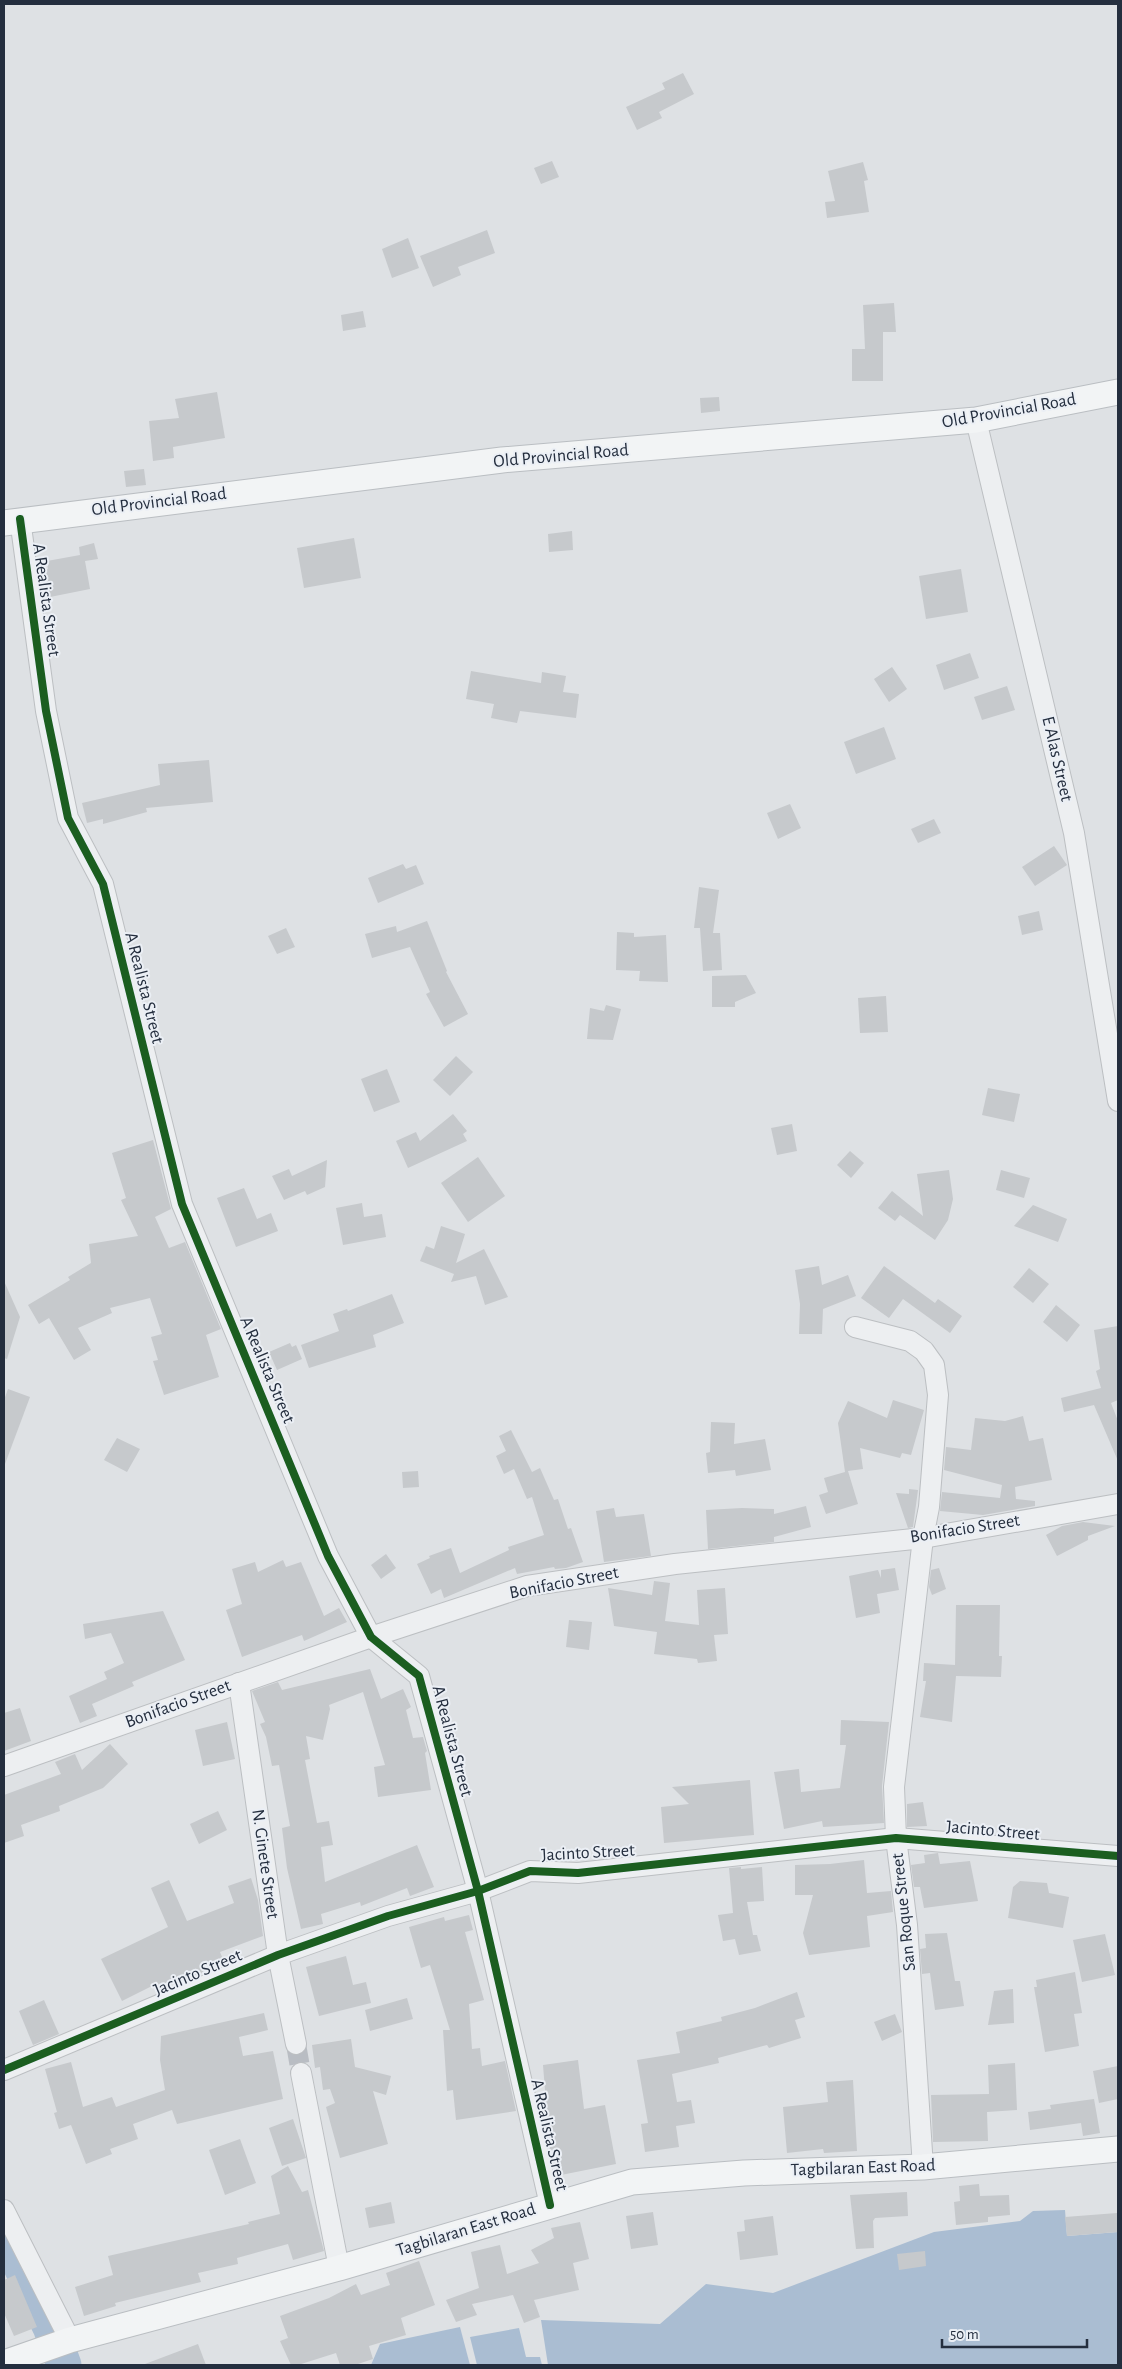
<svg xmlns="http://www.w3.org/2000/svg" width="1122" height="2369" viewBox="0 0 1122 2369" font-family="'Alegreya Sans',sans-serif">
	<style>
		.water { fill: #aabdd2 }
		.lines { fill: none; stroke-linecap: round; stroke-linejoin: round }
		.river { stroke: #aabdd2; stroke-width: 35 }
		.building { fill: #c6c9cc }
		.minor-tunnel { stroke: #b9bdc3; stroke-width: 20; stroke-dasharray: 20 10; stroke-linecap: butt }
		.minor-casing { stroke: #bcbfc2; stroke-width: 22 }
		.major-casing { stroke: #babec2; stroke-width: 27 }
		.minor { stroke: #edeff1; stroke-width: 20 }
		.major { stroke: #f2f4f5; stroke-width: 25 }
		.cycleway-casing { stroke: #ebeff5; stroke-width: 11 }
		.cycleway { stroke: #1b5e20; stroke-width: 8 }
		.labels { text-anchor: middle; dominant-baseline: central; stroke-width: 4; stroke-linejoin: round; paint-order: stroke }
		.street-label { font-size: 18px; fill: #242e3e; stroke: #ebeff5 }
	</style>
	<rect width="100%" height="100%" fill="#dee1e4"/>
	<!-- water -->
	<g class="water">
		<path d="M1065 2210 1067 2236 1118 2232V2365H548L541 2320 660 2324 706 2284 773 2293 934 2232 1020 2221 1033 2211Z"/>
		<path d="M460 2327 470 2365H371L380 2344Z"/>
		<path d="M519 2328 526 2357H540L542 2365H477L470 2337Z"/>
	</g>
	<g class="lines">
		<!-- river -->
		<path class="river" d="M4 2232 50 2327 64 2365"/>
	</g>
	<!-- building -->
	<g class="building">
		<path d="M683 73 694 94 659 112 662 118 637 130 626 107 665 89 662 83Z"/>
		<path d="M552 161 559 177 541 184 534 168Z"/>
		<path d="M863 162 868 180 864 181 869 212 827 218 825 202 835 201 828 171Z"/>
		<path d="M487 230 495 253 458 267 461 275 433 287 420 256Z"/>
		<path d="M408 238 419 268 392 278 382 249Z"/>
		<path d="M894 303 896 332H883V381H852V349H865L863 305Z"/>
		<path d="M363 311 366 327 343 331 341 315Z"/>
		<path d="M217 392 225 438 173 447 174 458 153 461 149 421 179 418 175 399Z"/>
		<path d="M719 397 720 411 701 413 700 398Z"/>
		<path d="M144 469 146 485 126 487 124 471Z"/>
		<path d="M572 531 573 550 549 552 548 534Z"/>
		<path d="M354 538 361 578 304 588 297 548Z"/>
		<path d="M94 543 98 559 85 561 90 589 45 598 40 571 48 569 47 561 80 555 79 547Z"/>
		<path d="M961 569 968 612 926 619 919 576Z"/>
		<path d="M970 653 979 678 944 690 936 665Z"/>
		<path d="M892 667 907 689 889 702 874 679Z"/>
		<path d="M471 671 541 683 542 672 566 676 563 692 579 694 576 718 520 711 517 723 491 718 494 704 466 699Z"/>
		<path d="M1007 686 1015 710 982 720 974 697Z"/>
		<path d="M884 727 896 759 856 774 844 742Z"/>
		<path d="M209 760 213 802 146 808 147 812 103 824V819L87 823 82 803 160 785 158 764Z"/>
		<path d="M790 804 801 828 778 839 767 813Z"/>
		<path d="M934 819 941 833 918 843 911 829Z"/>
		<path d="M1054 846 1067 865 1035 886 1022 867Z"/>
		<path d="M403 864 406 869 416 865 424 884 378 903 368 878Z"/>
		<path d="M699 887 719 890 713 933H720L722 970 703 971 700 928H694Z"/>
		<path d="M1039 911 1043 930 1022 935 1018 916Z"/>
		<path d="M427 921 447 971 446 972 468 1014 444 1027 426 994 430 992 410 947 372 958 365 934 396 926 397 932Z"/>
		<path d="M286 928 295 947 277 954 268 936Z"/>
		<path d="M617 932 634 933V937L666 935 668 982 639 981 640 971 616 970Z"/>
		<path d="M746 975 756 993 735 1002V1007H712V976Z"/>
		<path d="M886 996 888 1032 860 1033 858 998Z"/>
		<path d="M606 1005 621 1009 613 1040 587 1039 590 1008 604 1011Z"/>
		<path d="M456 1056 473 1072 450 1096 433 1080Z"/>
		<path d="M387 1069 400 1102 374 1112 361 1079Z"/>
		<path d="M988 1088 1020 1094 1014 1122 982 1115Z"/>
		<path d="M453 1114 467 1131 463 1134 467 1141 408 1168 396 1141 416 1132 420 1141Z"/>
		<path d="M792 1124 797 1151 777 1155 771 1128Z"/>
		<path d="M153 1140 171 1209 155 1217 169 1248 185 1242 221 1329 206 1335 219 1377 164 1395 153 1361 158 1360 151 1337 162 1334 150 1298 110 1308 112 1313 78 1328 91 1350 74 1360 49 1318 39 1324 28 1305 70 1280 68 1277 91 1263 89 1244 138 1236 121 1200 126 1198 112 1153Z"/>
		<path d="M850 1151 864 1163 851 1178 837 1165Z"/>
		<path d="M478 1157 505 1196 468 1222 441 1183Z"/>
		<path d="M327 1160 325 1187 307 1195 305 1191 284 1200 272 1176 289 1169 292 1176Z"/>
		<path d="M949 1170 953 1199 948 1220 935 1240 900 1215 895 1221 878 1208 892 1191 923 1216 917 1174Z"/>
		<path d="M1001 1170 1030 1178 1024 1198 996 1190Z"/>
		<path d="M244 1188 257 1219 271 1213 278 1231 236 1247 217 1198Z"/>
		<path d="M362 1203 364 1217 382 1214 386 1237 343 1245 336 1208Z"/>
		<path d="M1033 1205 1067 1219 1058 1242 1014 1226Z"/>
		<path d="M441 1226 465 1234 456 1263 484 1249 508 1297 485 1305 476 1276 451 1282 454 1274 420 1261 426 1246 434 1249Z"/>
		<path d="M819 1266 822 1285 848 1275 856 1296 823 1309 822 1334H799L800 1304 795 1270Z"/>
		<path d="M884 1266 935 1303 938 1299 962 1316 950 1333 903 1299 889 1318 861 1298Z"/>
		<path d="M1029 1268 1049 1284 1033 1303 1013 1287Z"/>
		<path d="M4 1281 20 1317 7 1359 4 1358Z"/>
		<path d="M392 1294 404 1323 373 1335 376 1347 309 1368 301 1345 339 1331 333 1314 347 1309 348 1311Z"/>
		<path d="M1056 1305 1080 1325 1067 1342 1043 1322Z"/>
		<path d="M1118 1326V1400L1111 1403 1118 1421V1461L1094 1405 1064 1412 1061 1398 1101 1388 1096 1371 1100 1369 1094 1330Z"/>
		<path d="M290 1343 292 1347 296 1345 302 1359 277 1370 269 1352Z"/>
		<path d="M8 1389 30 1397 5 1464 4 1400Z"/>
		<path d="M893 1400 924 1410 911 1455 902 1453 900 1458 860 1448 863 1469 848 1471 858 1504 826 1514 819 1495 828 1492 824 1478 845 1472 838 1423 848 1401 887 1418Z"/>
		<path d="M1023 1416 1029 1441 1043 1438 1052 1480 1015 1487 1016 1499 1035 1501V1506L983 1515 940 1511 942 1492 1000 1498 1002 1485 944 1470 946 1447 971 1450 975 1418 1005 1421Z"/>
		<path d="M711 1422 735 1423 734 1444 765 1439 771 1470 736 1476 735 1470 708 1473 706 1453 710 1452Z"/>
		<path d="M511 1430 532 1472 540 1468 554 1500 558 1499 568 1529 571 1528 583 1562 566 1568 555 1569 554 1567 517 1574 515 1568 444 1598 441 1589 431 1594 417 1564 430 1558 429 1556 451 1548 460 1573 509 1550 508 1547 544 1535 532 1497 527 1499 514 1469 504 1474 496 1456 506 1451 499 1436Z"/>
		<path d="M117 1438 140 1449 127 1472 104 1460Z"/>
		<path d="M418 1471 419 1487 403 1488 402 1472Z"/>
		<path d="M909 1489 918 1490 913 1527 908 1528 896 1493 909 1494Z"/>
		<path d="M806 1506 811 1527 774 1537V1542L708 1549 706 1510 742 1508 774 1509V1514Z"/>
		<path d="M614 1508 616 1517 644 1514 651 1556 604 1562 596 1511Z"/>
		<path d="M1083 1522 1115 1526 1088 1536V1540L1057 1556 1046 1535 1062 1526Z"/>
		<path d="M386 1554 396 1568 381 1579 371 1565Z"/>
		<path d="M283 1560 286 1567 301 1562 324 1616 339 1608 347 1622 304 1641 302 1635 242 1657 226 1610 242 1604 232 1569 255 1562 258 1572Z"/>
		<path d="M895 1568 899 1590 877 1594 880 1613 856 1618 849 1576 878 1570 881 1578V1570Z"/>
		<path d="M939 1568 946 1589 932 1595 929 1587 931 1570Z"/>
		<path d="M654 1581 670 1583 665 1621 699 1625 697 1590 725 1588 728 1634 714 1635 717 1661 698 1663 697 1659 654 1654 657 1632 614 1626 608 1588 652 1595Z"/>
		<path d="M956 1605H1000L999 1656H1002L1001 1677 956 1676 952 1722 920 1717 926 1681H923L924 1663 955 1665Z"/>
		<path d="M163 1611 185 1660 132 1682 134 1686 92 1704 97 1716 80 1723 69 1696 107 1679 104 1672 124 1663 111 1633 85 1639 83 1624Z"/>
		<path d="M569 1620 592 1622 589 1650 566 1647Z"/>
		<path d="M370 1669 381 1699 403 1689 411 1707 406 1710 413 1738 423 1737 427 1751 425 1753 431 1790 378 1797 374 1767 385 1765 363 1692 329 1705 330 1709 323 1740 306 1736 310 1759 305 1760 317 1823 329 1821 333 1845 321 1847 325 1882 417 1845 434 1887 410 1896 407 1888 361 1906 360 1902 321 1914 323 1924 301 1929 287 1868 282 1828 290 1826 279 1765 272 1766 266 1737 260 1724 265 1722 252 1691 278 1682 282 1690Z"/>
		<path d="M20 1708 31 1741 4 1751V1713Z"/>
		<path d="M841 1720 889 1722 882 1786 884 1823 823 1827 822 1821 784 1829 774 1772 799 1769 801 1792 840 1788 846 1745H840Z"/>
		<path d="M227 1722 235 1759 203 1766 195 1730Z"/>
		<path d="M110 1744 128 1764 103 1788 59 1806 60 1811 21 1825 24 1836 4 1843V1795L61 1774 55 1762 75 1754 82 1770Z"/>
		<path d="M750 1780 754 1835 664 1843 661 1807 689 1804 672 1787Z"/>
		<path d="M923 1802 927 1826 907 1827V1804Z"/>
		<path d="M218 1811 227 1830 199 1844 190 1824Z"/>
		<path d="M938 1853 940 1864 970 1861 978 1901 924 1908 920 1887H914L911 1865 925 1863 924 1855Z"/>
		<path d="M864 1860 867 1893 891 1891 893 1912 867 1916 870 1947 809 1955 803 1933 813 1895H795V1865L830 1864Z"/>
		<path d="M741 1867V1869L762 1867 764 1901 747 1902 753 1935H757L761 1951 739 1955 735 1939 723 1941 718 1915 733 1913 729 1868Z"/>
		<path d="M251 1878 258 1900 263 1936 220 1952 225 1964 160 1988 158 1983 122 2001 101 1959 168 1927 151 1888 169 1880 187 1921 234 1903 228 1886Z"/>
		<path d="M1020 1881 1047 1883 1049 1893 1069 1897 1063 1928 1008 1918 1013 1887Z"/>
		<path d="M469 1915 473 1930 465 1932 484 2000 469 2004 472 2049 480 2048 482 2066 505 2061 516 2111 456 2120 453 2090 447 2091 443 2030H450L430 1965 421 1968 409 1927 444 1917 445 1921Z"/>
		<path d="M947 1933 955 1981H960L964 2006 935 2010 930 1973 922 1974 920 1949 926 1948 925 1934Z"/>
		<path d="M1105 1934 1115 1975 1082 1982 1073 1940Z"/>
		<path d="M346 1956 353 1985 366 1982 371 2003 319 2016 306 1967Z"/>
		<path d="M1075 1972 1082 2013 1074 2014 1079 2046 1045 2052 1034 1987H1037L1036 1980Z"/>
		<path d="M1013 1989 1014 2023 988 2025 994 1991Z"/>
		<path d="M797 1992 805 2017 795 2020 801 2038 769 2048 767 2045 718 2058 719 2063 672 2074 677 2102 691 2100 695 2123 676 2126 679 2147 645 2152 641 2124 648 2123 637 2060 680 2053 676 2032 722 2021 721 2017 755 2008Z"/>
		<path d="M407 1998 413 2019 370 2031 365 2010Z"/>
		<path d="M44 2000 59 2034 33 2045 19 2011Z"/>
		<path d="M264 2013 268 2030 239 2037 243 2056 273 2051 283 2099 177 2124 172 2110 133 2124 138 2139 110 2149 112 2154 86 2164 71 2125 59 2129 54 2113 57 2112 45 2069 71 2062 83 2107 112 2097 116 2107 165 2090 160 2060 161 2036Z"/>
		<path d="M895 2014 902 2032 882 2041 874 2022Z"/>
		<path d="M351 2039 355 2067 391 2076 386 2095 373 2091 388 2144 340 2158 326 2107 335 2103 330 2089 323 2090 320 2067 315 2068 312 2045Z"/>
		<path d="M578 2060 584 2109 605 2105 616 2164 556 2176 550 2153 543 2065Z"/>
		<path d="M1015 2063 1017 2110 987 2112 988 2141 933 2142 931 2095 989 2094 988 2065Z"/>
		<path d="M1118 2066V2099L1099 2103 1093 2071Z"/>
		<path d="M853 2080 857 2151 824 2153 823 2149 787 2153 783 2107 828 2102 826 2082Z"/>
		<path d="M1094 2099 1100 2133 1083 2136 1081 2123 1030 2130 1028 2112 1051 2109 1050 2105Z"/>
		<path d="M293 2119 306 2158 282 2166 269 2128Z"/>
		<path d="M240 2139 256 2183 225 2195 209 2150Z"/>
		<path d="M288 2166 302 2192 308 2190 324 2251 293 2260 288 2244 237 2258 238 2264 198 2273 201 2282 115 2303 116 2306 84 2316 75 2287 113 2275 108 2256 249 2224 248 2222 280 2214 271 2176Z"/>
		<path d="M979 2184 980 2196 1009 2195 1010 2215 988 2217V2222L956 2225 954 2202 960 2201 959 2186Z"/>
		<path d="M907 2192 908 2216 875 2218 873 2221 874 2248 856 2249 850 2195Z"/>
		<path d="M391 2202 395 2223 369 2228 365 2208Z"/>
		<path d="M653 2212 658 2245 631 2249 626 2216Z"/>
		<path d="M1117 2213 1118 2232 1067 2236 1065 2217Z"/>
		<path d="M773 2216 778 2255 740 2260 737 2232 745 2231 744 2220Z"/>
		<path d="M580 2222 589 2259 573 2263 579 2290 534 2300 540 2317 524 2323 513 2295 472 2304 477 2315 456 2322 446 2300 479 2288 471 2252 500 2245 507 2274 539 2263 531 2250 554 2238 551 2228Z"/>
		<path d="M925 2251 926 2266 899 2270 897 2254Z"/>
		<path d="M419 2261 435 2305 401 2318 406 2335 369 2346 373 2359 355 2365H340L336 2353 298 2365H291L280 2341 288 2338 280 2316 329 2298 356 2284 361 2295 390 2285 386 2273Z"/>
		<path d="M15 2275 37 2327 14 2336 4 2313V2280Z"/>
		<path d="M198 2344 206 2365H145V2364Z"/>
	</g>
	<g class="lines">
		<!-- minor-tunnel -->
		<path class="minor-tunnel" d="M296 2044 301 2073"/>
		<!-- minor casing -->
		<g class="minor-casing">
			<g id="minor">
				<path d="M976 420 1074 833 1118 1101"/>
				<path d="M20 519 46 711 68 818 103 884 182 1204 328 1556 371 1637 419 1676 478 1891 550 2205"/>
				<path d="M855 1327 910 1341 924 1351 934 1365 938 1395 929 1507 923 1538 894 1787 896 1838 907 1925 923 2167"/>
				<path d="M239 1683 278 1955 296 2044"/>
				<path d="M4 1766 371 1637 527 1586 675 1564 923 1538 1118 1504"/>
				<path d="M4 2070 278 1955 388 1916 478 1891 530 1871 578 1873 896 1838 1118 1856"/>
				<path d="M301 2073 339 2268"/>
				<path d="M4 2210 70 2340"/>
			</g>
		</g>
		<!-- major casing -->
		<g class="major-casing">
			<g id="major">
				<path d="M4 523 502 460 976 420 1118 392"/>
				<path d="M4 2363 70 2340 339 2268 632 2182 744 2173 923 2167 1118 2149"/>
			</g>
		</g>
		<!-- minor -->
		<use href="#minor" class="minor"/>
		<!-- major -->
		<use href="#major" class="major"/>
		<!-- cycleway casing -->
		<g class="cycleway-casing">
			<g id="cycleway">
				<path d="M20 519 46 711 68 818 103 884 182 1204 328 1556 371 1637 419 1676 478 1891 550 2205"/>
				<path d="M4 2070 278 1955 388 1916 478 1891 530 1871 578 1873 896 1838 1118 1856"/>
			</g>
		</g>
		<!-- cycleway -->
		<use href="#cycleway" class="cycleway"/>
	</g>
	<g class="labels">
		<!-- street labels -->
		<g class="street-label">
			<text transform="translate(1009 411) rotate(-10)">Old Provincial Road</text>
			<text transform="translate(561 456) rotate(-5)">Old Provincial Road</text>
			<text transform="translate(159 502) rotate(-7)">Old Provincial Road</text>
			<text transform="translate(46 600) rotate(82)">A Realista Street</text>
			<text transform="translate(1057 759) rotate(77)">E Alas Street</text>
			<text transform="translate(144 988) rotate(76)">A Realista Street</text>
			<text transform="translate(267 1370) rotate(67)">A Realista Street</text>
			<text transform="translate(965 1529) rotate(-9)">Bonifacio Street</text>
			<text transform="translate(564 1583) rotate(-11)">Bonifacio Street</text>
			<text transform="translate(178 1704) rotate(-20)">Bonifacio Street</text>
			<text transform="translate(452 1741) rotate(75)">A Realista Street</text>
			<text transform="translate(993 1831) rotate(5)">Jacinto Street</text>
			<text transform="translate(588 1853) rotate(-3)">Jacinto Street</text>
			<text transform="translate(265 1864) rotate(82)">N. Ginete Street</text>
			<text transform="translate(904 1912) rotate(-96)">San Roque Street</text>
			<text transform="translate(198 1973) rotate(-23)">Jacinto Street</text>
			<text transform="translate(549 2135) rotate(77)">A Realista Street</text>
			<text transform="translate(863 2168) rotate(-2)">Tagbilaran East Road</text>
			<text transform="translate(466 2230) rotate(-17)">Tagbilaran East Road</text>
		</g>
	</g>
	<!-- border -->
	<rect width="1122" height="2369" fill="none" stroke="#242e3e" stroke-width="10"/>
	<!-- scale -->
	<path d="M942 2339v8h145v-8" fill="none" stroke="#242e3e" stroke-width="2.5"/>
	<text x="950" y="2339" font-size="15" fill="#242e3e" stroke="#ebeff5" stroke-width="4" paint-order="stroke">50 m</text>
</svg>
